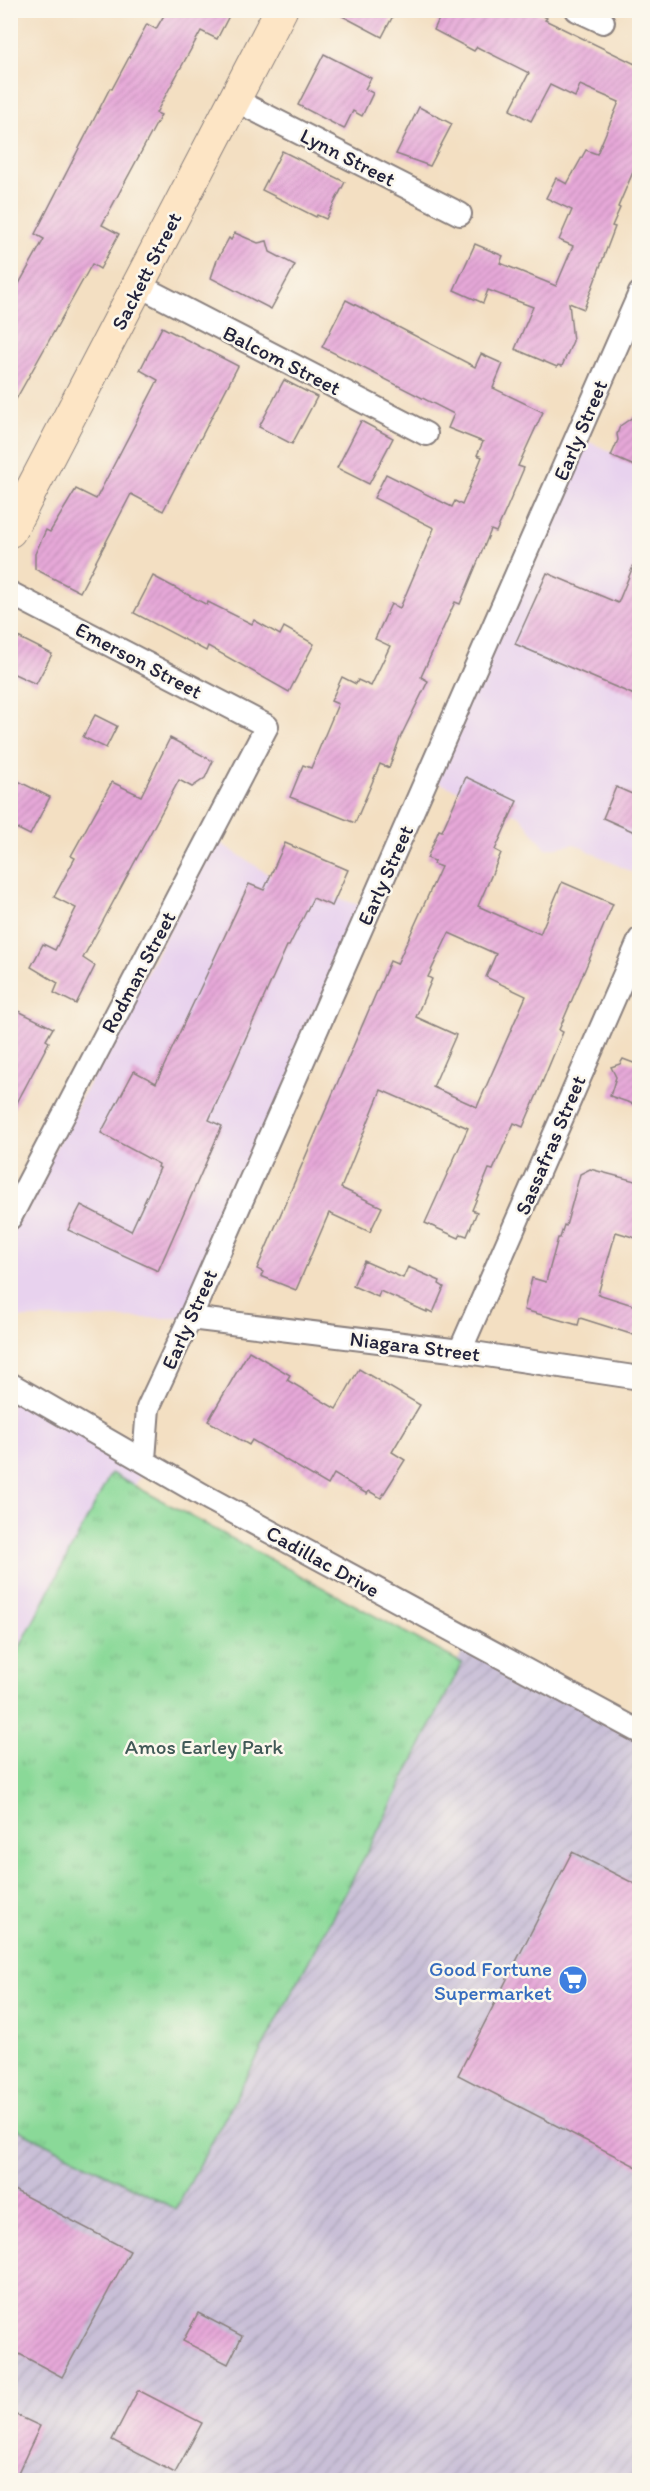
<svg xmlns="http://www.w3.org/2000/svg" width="650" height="2491" viewBox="0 0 650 2491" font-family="Itim,sans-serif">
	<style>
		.built { fill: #e8d2ee }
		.industrial { fill: url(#industrial-furrows) }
		.park { fill: url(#park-tufts); stroke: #567e6a; stroke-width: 1.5 }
		.building { fill: url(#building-hatch); fill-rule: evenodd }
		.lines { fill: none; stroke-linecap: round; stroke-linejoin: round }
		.street-casing { stroke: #8a807e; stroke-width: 26 }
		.secondary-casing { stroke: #8a807e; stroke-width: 34 }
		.street { stroke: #fff; stroke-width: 22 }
		.secondary { stroke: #fde5c5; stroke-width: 32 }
		.labels { text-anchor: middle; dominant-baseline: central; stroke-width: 5; stroke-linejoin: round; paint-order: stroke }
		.street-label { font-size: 21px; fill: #22223b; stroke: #fbf7ec }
		.park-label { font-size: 21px; fill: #415957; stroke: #fbf7ec }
		.shop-label { font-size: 21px; fill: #366cbe; stroke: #fbf7ec; text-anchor: end }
	</style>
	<defs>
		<pattern id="industrial-furrows" width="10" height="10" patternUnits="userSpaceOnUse" patternTransform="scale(1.5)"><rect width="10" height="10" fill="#c9bfd7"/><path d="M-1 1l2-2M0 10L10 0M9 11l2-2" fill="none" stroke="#aca4b9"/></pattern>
		<pattern id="park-tufts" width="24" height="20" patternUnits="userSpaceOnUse" patternTransform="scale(1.5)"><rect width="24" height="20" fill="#8ad998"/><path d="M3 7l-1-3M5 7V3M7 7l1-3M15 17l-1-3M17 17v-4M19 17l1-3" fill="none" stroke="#77ba84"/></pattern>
		<pattern id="building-hatch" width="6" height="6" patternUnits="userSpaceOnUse" patternTransform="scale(1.5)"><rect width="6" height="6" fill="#e6a8d8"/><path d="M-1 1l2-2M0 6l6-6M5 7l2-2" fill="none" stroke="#c590ba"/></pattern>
	</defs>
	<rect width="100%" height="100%" fill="#fbf7ec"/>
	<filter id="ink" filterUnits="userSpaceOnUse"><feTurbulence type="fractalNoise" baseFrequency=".0167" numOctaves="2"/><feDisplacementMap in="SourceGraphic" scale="12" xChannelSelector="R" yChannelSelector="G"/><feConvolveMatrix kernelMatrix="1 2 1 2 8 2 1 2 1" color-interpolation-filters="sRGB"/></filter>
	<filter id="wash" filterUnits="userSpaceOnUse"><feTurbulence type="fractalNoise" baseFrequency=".008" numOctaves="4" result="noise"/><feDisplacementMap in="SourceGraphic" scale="24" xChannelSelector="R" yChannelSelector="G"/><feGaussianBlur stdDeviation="1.35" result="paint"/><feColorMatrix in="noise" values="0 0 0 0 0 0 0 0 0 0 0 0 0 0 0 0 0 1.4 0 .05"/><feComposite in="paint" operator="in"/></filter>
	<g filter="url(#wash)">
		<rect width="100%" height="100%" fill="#f3dfc2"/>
		<!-- built -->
		<g class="built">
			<path d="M584 440 639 463V876L575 844 546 849 520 816 430 779Z"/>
			<path d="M216 840 271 876 368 908 187 1318H11V1233Z"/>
			<path d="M11 1381 149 1461 59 1617 11 1684Z"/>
		</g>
		<!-- industrial -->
		<path class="industrial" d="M469 1640 639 1728V2480H11L10 2117 269 2004Z"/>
		<!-- park -->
		<path class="park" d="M111 1473 462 1663 373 1841 176 2209 11 2126V1664Z"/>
		<g id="blocks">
			<!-- building -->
			<g class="building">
				<path d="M163 10H232L217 39 201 31 156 113 161 115 102 225 119 234 100 269 92 264 10 410V300L44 239 35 234 110 88 112 89 147 24 156 29 166 12Z"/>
				<path d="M331 10H396L382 37Z"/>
				<path d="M443 10H511L518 14 519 10H532L547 18 545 20 635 64 639 53V158L618 207 620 208 612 226 615 227 584 309 569 303 573 341 562 366 558 365 557 367 515 349 533 307 488 290 483 303 454 290 475 244 503 256 500 263 556 286 573 246 559 240 572 210 546 198 556 178 567 184 586 150 597 154 619 102 580 85 575 97 550 85 531 121 510 110 529 73 477 47 474 51 434 30Z"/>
				<path d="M324 54 371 78 365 89 373 93 362 116 353 111 344 129 298 105Z"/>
				<path d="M419 107 452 124 430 166 396 154Z"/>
				<path d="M282 151 345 182 326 219 317 215 316 217 262 190Z"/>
				<path d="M235 233 258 243 267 241 270 252 295 265 271 309 211 278 217 260 229 238 231 240Z"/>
				<path d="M346 300 475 367 481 354 503 364 493 388 543 412 518 466 524 468 506 510 496 532 491 530 460 604 455 602 421 677 428 681 400 738 389 768 380 764 355 823 290 797 303 765 311 768 338 704 331 701 342 677 356 684 358 680 371 686 390 646 375 639 391 604 400 608 434 528 374 498 386 474 452 507 455 501 462 505 482 457 477 455 483 442 448 428 454 414 322 347Z"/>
				<path d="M162 327 238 366 163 511 131 494 80 592 35 569V554L46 530 50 532 76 489 96 499 158 380 140 370Z"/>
				<path d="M284 380 317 397 292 444 259 427Z"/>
				<path d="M639 413V468L611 456 618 440 617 434 620 426Z"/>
				<path d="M361 421 393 438 369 484 337 468Z"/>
				<path d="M639 552V697L515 644 547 573 618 603Z"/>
				<path d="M153 576 207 605 208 602 252 624 254 620 280 635 284 627 314 644 289 692 208 646 206 651 134 613Z"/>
				<path d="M18 637 52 654 36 684 10 672V651Z"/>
				<path d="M95 715 117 726 106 748 83 737Z"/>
				<path d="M170 738 213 761 205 778 192 787 179 780 83 958 95 966 76 1004 54 993 58 983 31 967 43 944 55 950 76 908 54 897 75 858 71 856 112 782 141 796Z"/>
				<path d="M10 777 50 797 30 835 10 825Z"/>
				<path d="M466 777 517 801 495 850 501 853 478 906 540 934 562 882 613 904 559 1030 563 1032 539 1090 523 1127 514 1123 493 1170 489 1169 472 1210 477 1212 467 1236 461 1234 459 1238 425 1223 468 1128 381 1090 341 1188 382 1207 370 1232 329 1213 296 1290 261 1276 263 1272 257 1269 390 961 397 964 441 867 433 864 435 861 427 858 439 830 442 831ZM449 933 496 954 486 977 526 996 477 1107 433 1087 456 1035 416 1017 432 979 428 977Z"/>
				<path d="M616 787 639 797V834L603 818Z"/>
				<path d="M285 843 348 870 332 906 313 898 289 946H287L209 1120 222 1126 158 1271 68 1230 81 1205 131 1231 160 1168 158 1167 159 1164 101 1133 134 1071 156 1083 249 884 264 890Z"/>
				<path d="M10 1007 53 1028 46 1040 49 1042 10 1116Z"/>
				<path d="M623 1059 639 1065V1106L610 1096 616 1077 611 1067 620 1064Z"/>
				<path d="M590 1169 639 1182V1239L616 1232 598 1294 639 1307V1319L634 1335 580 1318 578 1325 524 1310 532 1278 546 1282 558 1238H560L564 1225 566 1226 580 1174Z"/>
				<path d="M364 1261 403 1278 408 1267 440 1281 439 1284 444 1287 433 1313 427 1310V1312L380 1291 378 1297 353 1286Z"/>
				<path d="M249 1351 290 1375 287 1380 336 1409 359 1369 420 1405 392 1452 405 1460 381 1498 369 1491 367 1494 334 1474 328 1485 252 1440 249 1445 208 1421Z"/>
				<path d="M572 1852 639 1886V2168L458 2075Z"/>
				<path d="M10 2188 130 2251 62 2377 10 2349Z"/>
				<path d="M198 2313 242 2336 228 2364 183 2341Z"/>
				<path d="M138 2390 202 2423 175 2473 112 2440Z"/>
				<path d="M10 2412 40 2426 14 2481H10Z"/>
			</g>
		</g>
	</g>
	<g filter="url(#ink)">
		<use href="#blocks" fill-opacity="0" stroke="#8a807e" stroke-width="1.5"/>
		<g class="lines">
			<!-- street casing -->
			<g class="street-casing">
				<g id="street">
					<path d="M577 10 603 22"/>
					<path d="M235 100 460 214"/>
					<path d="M138 285 426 434"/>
					<path d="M10 593 267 726 10 1218"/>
					<path d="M190 1318 460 1351 640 1378"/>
					<path d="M460 1351 640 939"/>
					<path d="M10 1384 206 1497 640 1732"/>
					<path d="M144 1459 148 1408 190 1318 640 293"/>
				</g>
			</g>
			<!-- secondary casing -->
			<g class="secondary-casing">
				<path id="secondary" d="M10 531 281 10"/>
			</g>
			<!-- street -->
			<use href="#street" class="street"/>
			<!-- secondary -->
			<use href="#secondary" class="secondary"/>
		</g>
	</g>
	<!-- icons -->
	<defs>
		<g id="supermarket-disc" transform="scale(1.5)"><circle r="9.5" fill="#3f7fe0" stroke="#fbf7ec"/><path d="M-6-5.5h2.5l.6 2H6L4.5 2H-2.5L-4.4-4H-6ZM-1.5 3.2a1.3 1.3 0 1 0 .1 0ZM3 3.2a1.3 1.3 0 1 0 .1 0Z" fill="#fff"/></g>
	</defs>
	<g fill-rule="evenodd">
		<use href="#supermarket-disc" x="573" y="1980"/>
	</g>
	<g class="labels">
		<!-- street labels -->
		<g class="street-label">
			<text transform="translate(348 157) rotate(27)">Lynn Street</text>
			<text transform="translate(146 271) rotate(-63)">Sackett Street</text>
			<text transform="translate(282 360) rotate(27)">Balcom Street</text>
			<text transform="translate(580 430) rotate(-67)">Early Street</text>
			<text transform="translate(139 660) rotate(28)">Emerson Street</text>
			<text transform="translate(385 875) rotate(-66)">Early Street</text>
			<text transform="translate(138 972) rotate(-62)">Rodman Street</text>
			<text transform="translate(550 1145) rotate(-67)">Sassafras Street</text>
			<text transform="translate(189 1319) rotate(-66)">Early Street</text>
			<text transform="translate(415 1346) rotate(7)">Niagara Street</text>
			<text transform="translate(323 1561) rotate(29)">Cadillac Drive</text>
		</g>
		<!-- park labels -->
		<g class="park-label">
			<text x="204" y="1746">Amos Earley Park</text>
		</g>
		<!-- shop labels -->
		<g class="shop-label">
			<text x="552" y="1968">Good Fortune<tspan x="552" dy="24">Supermarket</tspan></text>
		</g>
	</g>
	<!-- margin -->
	<rect width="650" height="2491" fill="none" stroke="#fbf7ec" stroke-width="36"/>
</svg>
